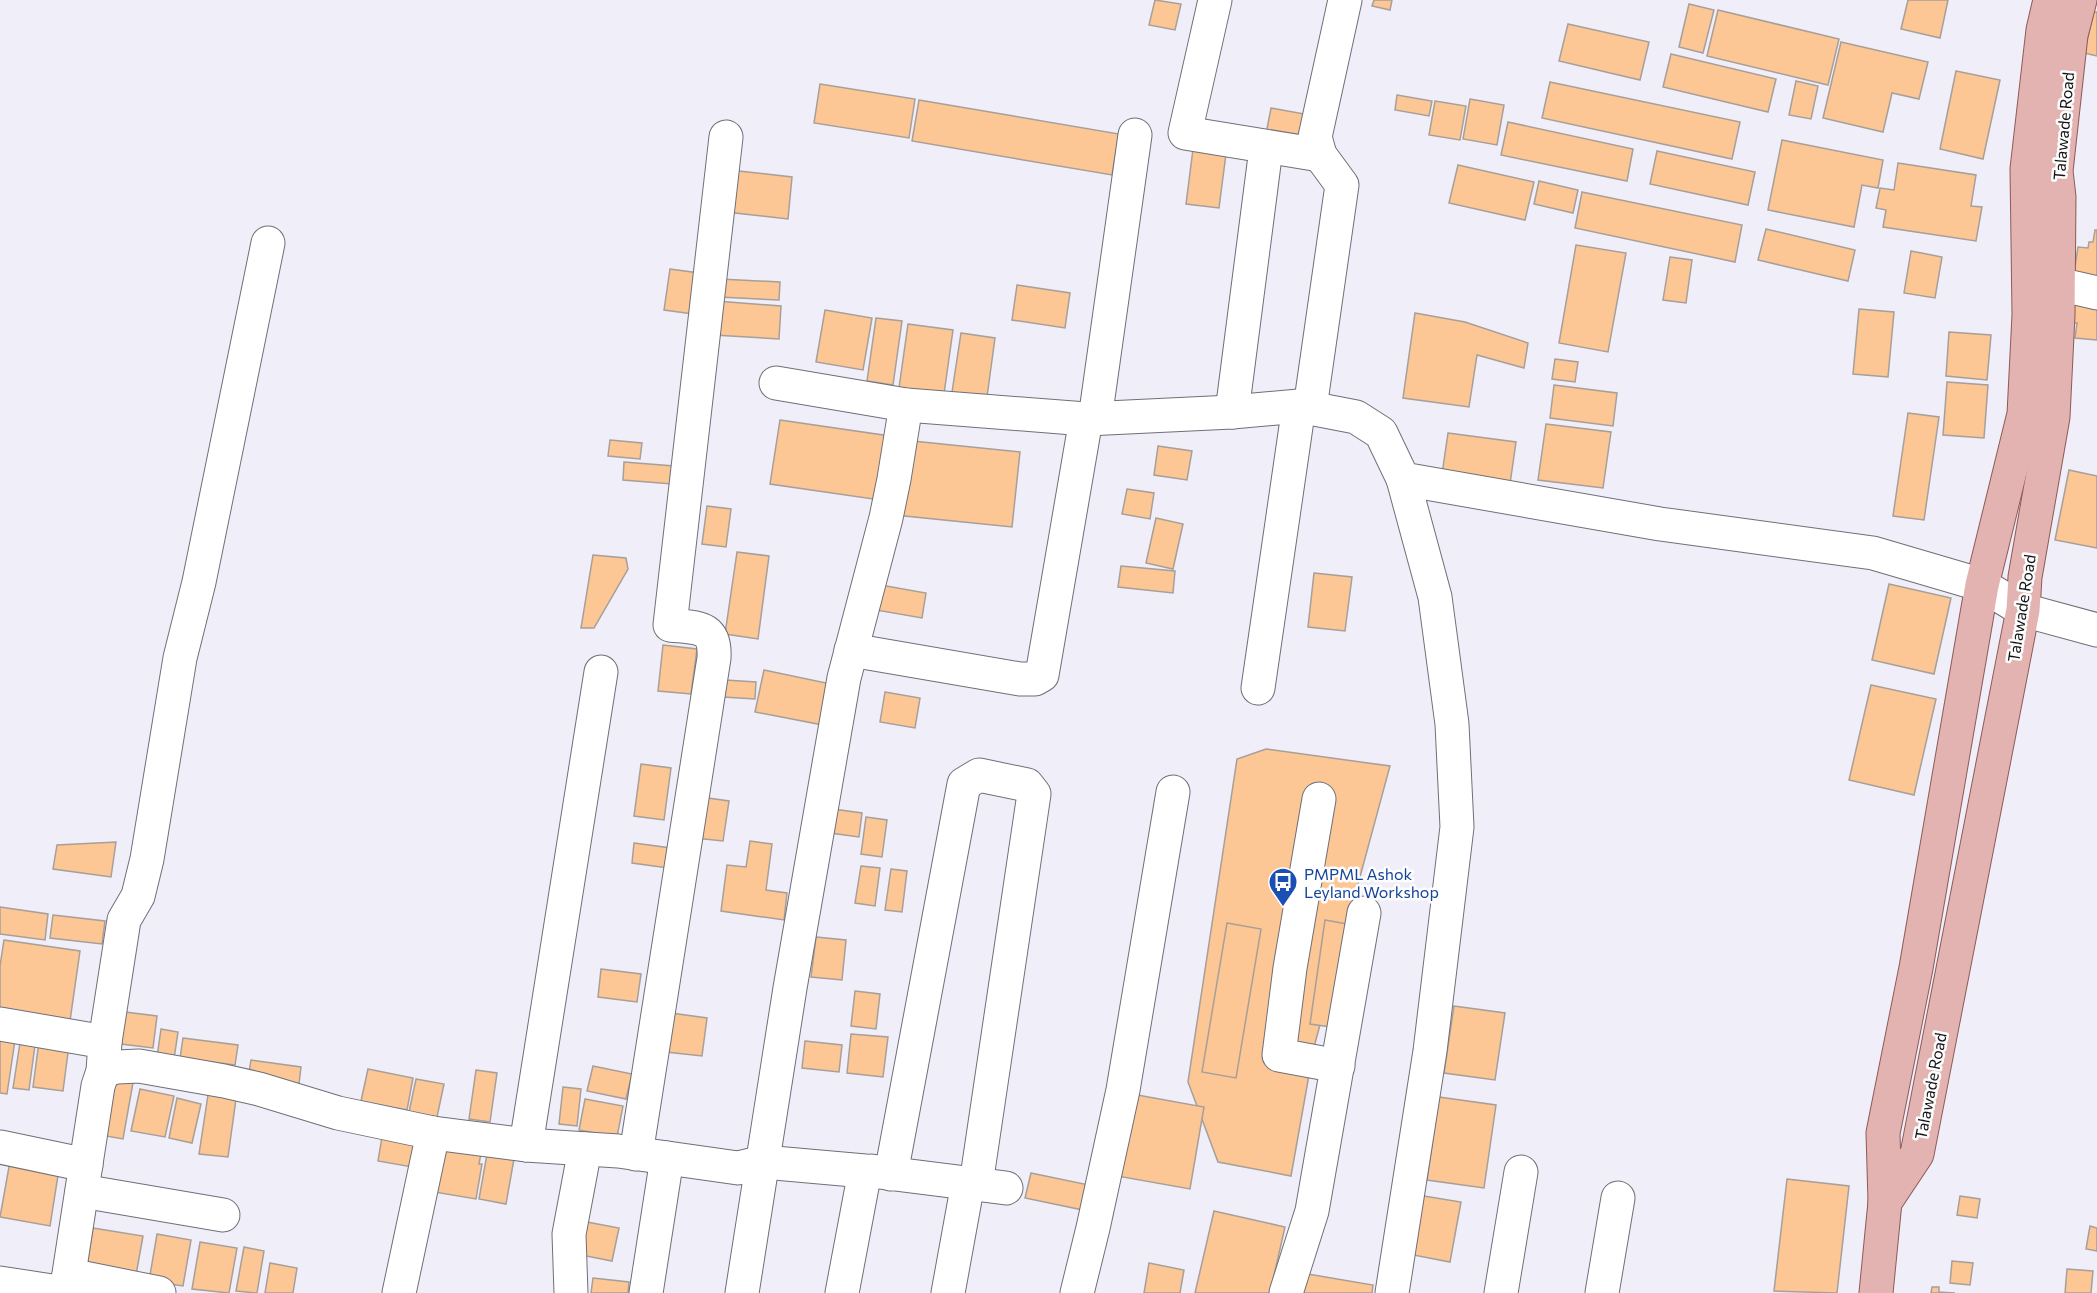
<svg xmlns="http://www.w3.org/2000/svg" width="2097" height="1293" viewBox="0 0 2097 1293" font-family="Commissioner,sans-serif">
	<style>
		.building { fill: #fcc695; stroke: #a79f99; stroke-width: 1.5 }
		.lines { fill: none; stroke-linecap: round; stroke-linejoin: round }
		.minor-casing { stroke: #6f6f77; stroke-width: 35 }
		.major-casing { stroke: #8d5a58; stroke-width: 35 }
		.minor { stroke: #fff; stroke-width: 33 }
		.major { stroke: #e2b3b0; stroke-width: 33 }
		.labels { text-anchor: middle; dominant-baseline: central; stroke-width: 5; stroke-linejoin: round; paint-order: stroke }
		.street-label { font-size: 16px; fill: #131316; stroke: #fdfdfd }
		.transit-label { font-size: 16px; fill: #164399; stroke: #fdfdfd; text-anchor: start }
	</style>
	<rect width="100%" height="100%" fill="#f0eff9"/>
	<!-- building -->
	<g class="building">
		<path d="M1155 0 1181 4 1175 30 1149 25Z"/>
		<path d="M1374 0H1392L1390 10 1372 6Z"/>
		<path d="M1908 0H1948L1940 38 1901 29Z"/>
		<path d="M1689 4 1714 10 1703 53 1679 47Z"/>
		<path d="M1718 10 1839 39 1828 85 1707 56Z"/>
		<path d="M2094 12H2097V56L2084 53Z"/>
		<path d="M1568 24 1649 42 1640 80 1559 61Z"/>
		<path d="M1841 42 1928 62 1919 99 1892 93 1883 132 1823 118Z"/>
		<path d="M1671 54 1776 79 1768 112 1663 87Z"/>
		<path d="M1956 71 2000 80 1983 159 1940 149Z"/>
		<path d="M1796 81 1818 86 1811 119 1789 115Z"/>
		<path d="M1550 82 1740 122 1732 159 1542 118Z"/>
		<path d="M820 84 915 99 909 138 814 123Z"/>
		<path d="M1397 95 1432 101 1429 116 1395 110Z"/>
		<path d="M1470 99 1504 105 1497 145 1463 139Z"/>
		<path d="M919 100 1119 134 1112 175 912 141Z"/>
		<path d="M1435 101 1466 106 1460 140 1429 135Z"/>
		<path d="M1271 108 1310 115 1305 141 1266 134Z"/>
		<path d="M1508 122 1633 149 1627 181 1501 155Z"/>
		<path d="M1782 140 1883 160 1878 188 1862 185 1854 227 1768 210Z"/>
		<path d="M1193 149 1226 154 1219 208 1186 204Z"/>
		<path d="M1657 151 1755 172 1748 205 1650 184Z"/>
		<path d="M1898 163 1976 175 1971 206 1982 207 1976 241 1883 227 1886 210 1876 208 1880 188 1894 190Z"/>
		<path d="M1458 165 1534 182 1525 220 1449 203Z"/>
		<path d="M730 170 792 177 788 219 726 212Z"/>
		<path d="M1539 181 1578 190 1573 213 1534 204Z"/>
		<path d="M1582 192 1742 225 1735 262 1575 228Z"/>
		<path d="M1766 229 1855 250 1848 281 1758 260Z"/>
		<path d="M2095 230H2097V278L2074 274 2078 247 2088 248 2089 242H2093Z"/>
		<path d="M1576 245 1626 253 1608 352 1559 343Z"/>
		<path d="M1911 251 1942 257 1935 298 1904 293Z"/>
		<path d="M1670 257 1692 260 1686 303 1663 300Z"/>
		<path d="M670 269 699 273 693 314 664 310Z"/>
		<path d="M720 279 780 282 779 300 719 297Z"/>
		<path d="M1017 285 1070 293 1065 328 1012 320Z"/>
		<path d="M716 301 781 306 779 339 714 335Z"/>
		<path d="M2074 302 2097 304V340L2075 338 2077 323H2073Z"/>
		<path d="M1859 309 1894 312 1888 377 1853 374Z"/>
		<path d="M825 310 872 318 863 370 816 362Z"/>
		<path d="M1415 313 1465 322 1528 343 1524 368 1477 355 1469 407 1403 398Z"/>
		<path d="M876 318 902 321 893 385 867 381Z"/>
		<path d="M908 324 953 330 943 401 898 395Z"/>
		<path d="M1949 332 1991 335 1987 380 1946 376Z"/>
		<path d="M961 333 995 338 987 397 952 392Z"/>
		<path d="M1555 359 1578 362 1575 382 1552 379Z"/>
		<path d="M1947 382 1988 385 1984 438 1943 435Z"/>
		<path d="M1554 385 1617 393 1613 426 1550 418Z"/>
		<path d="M1908 413 1939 417 1924 520 1893 516Z"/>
		<path d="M780 420 890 436 880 500 770 484Z"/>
		<path d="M1546 424 1611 432 1603 488 1538 480Z"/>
		<path d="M1448 433 1516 442 1509 491 1441 481Z"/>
		<path d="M610 440 642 443 640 459 608 456Z"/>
		<path d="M903 440 1020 452 1012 527 895 515Z"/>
		<path d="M1158 446 1192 451 1187 480 1154 475Z"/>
		<path d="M624 462 674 466 672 484 623 480Z"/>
		<path d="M2069 470 2097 476V548L2055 540Z"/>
		<path d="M1127 489 1154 493 1150 519 1122 514Z"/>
		<path d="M707 506 731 509 726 547 702 544Z"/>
		<path d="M1156 518 1183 524 1173 569 1146 563Z"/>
		<path d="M737 552 769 556 758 639 725 634Z"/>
		<path d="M593 555 626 558 628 569 594 628H581Z"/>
		<path d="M1121 566 1175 571 1173 593 1118 587Z"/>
		<path d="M1314 573 1352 577 1345 631 1308 627Z"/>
		<path d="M875 584 926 593 922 618 870 609Z"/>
		<path d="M1889 584 1951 598 1934 674 1872 660Z"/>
		<path d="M663 645 697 649 691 694 658 691Z"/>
		<path d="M764 670 831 684 823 725 755 712Z"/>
		<path d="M725 680 756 682 755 699 723 697Z"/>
		<path d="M1871 685 1936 699 1914 795 1849 780Z"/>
		<path d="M885 692 920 698 915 728 880 722Z"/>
		<path d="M1266 749 1390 766 1314 1047 1291 1176 1218 1162 1188 1082 1237 759Z"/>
		<path d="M641 764 671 768 664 820 634 816Z"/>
		<path d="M701 797 729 801 723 841 695 838Z"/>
		<path d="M833 809 862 813 859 837 830 833Z"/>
		<path d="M866 817 887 820 882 857 861 854Z"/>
		<path d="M750 841 772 844 766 890 787 893 784 920 721 911 727 865 746 867Z"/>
		<path d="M116 842 111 877 53 869 57 845Z"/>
		<path d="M634 843 671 848 668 868 632 863Z"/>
		<path d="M861 866 880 868 875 906 855 903Z"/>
		<path d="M891 869 907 871 902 912 885 910Z"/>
		<path d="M0 907 48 914 45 940 0 934Z"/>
		<path d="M53 915 105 921 102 944 50 938Z"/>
		<path d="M1325 920 1353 925 1338 1028 1310 1024Z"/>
		<path d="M1227 923 1261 929 1236 1078 1202 1072Z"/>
		<path d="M816 937 846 940 842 980 811 977Z"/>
		<path d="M4 940 80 951 69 1028 0 1018V966Z"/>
		<path d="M601 969 641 974 637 1002 598 997Z"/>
		<path d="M855 991 880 994 876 1029 851 1026Z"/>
		<path d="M1454 1006 1505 1013 1495 1080 1444 1073Z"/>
		<path d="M117 1011 157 1016 153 1048 113 1043Z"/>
		<path d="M671 1013 707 1018 702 1056 666 1052Z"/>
		<path d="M161 1029 178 1032 174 1059 157 1057Z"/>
		<path d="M851 1034 888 1037 883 1077 847 1073Z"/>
		<path d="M0 1038 15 1040 7 1094 0 1093Z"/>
		<path d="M183 1038 238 1045 235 1065 180 1058Z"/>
		<path d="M39 1041 69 1045 63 1091 33 1087Z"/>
		<path d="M805 1041 842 1045 839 1072 802 1068Z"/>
		<path d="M20 1043 35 1045 29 1090 13 1088Z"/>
		<path d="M251 1060 301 1067 298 1092 247 1085Z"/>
		<path d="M593 1066 632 1074 626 1099 587 1091Z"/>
		<path d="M368 1069 413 1078 407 1110 361 1101Z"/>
		<path d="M476 1070 497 1073 490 1122 469 1119Z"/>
		<path d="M110 1073 134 1077 123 1139 100 1135Z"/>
		<path d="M416 1079 444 1084 437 1117 409 1112Z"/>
		<path d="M563 1087 581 1089 577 1126 559 1124Z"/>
		<path d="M140 1089 174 1096 165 1137 131 1131Z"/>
		<path d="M1132 1094 1204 1107 1190 1189 1117 1176Z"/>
		<path d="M208 1095 236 1099 228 1157 199 1154Z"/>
		<path d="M1439 1097 1496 1105 1484 1188 1427 1180Z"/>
		<path d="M177 1098 201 1104 192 1143 169 1138Z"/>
		<path d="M585 1099 623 1106 617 1137 579 1130Z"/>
		<path d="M382 1137 416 1143 412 1167 378 1161Z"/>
		<path d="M442 1147 482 1148 479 1164H482L476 1199 434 1192Z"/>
		<path d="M487 1154 514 1159 506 1204 479 1199Z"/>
		<path d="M10 1161 59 1169 50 1226 0 1217Z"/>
		<path d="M1031 1173 1089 1185 1083 1210 1025 1198Z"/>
		<path d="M1787 1179 1849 1186 1837 1293 1774 1291Z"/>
		<path d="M1418 1195 1461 1202 1450 1262 1408 1254Z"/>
		<path d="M1960 1196 1980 1199 1977 1218 1957 1215Z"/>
		<path d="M1214 1211 1285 1227 1270 1293H1195Z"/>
		<path d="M587 1222 619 1228 612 1261 581 1255Z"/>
		<path d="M2090 1226 2097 1228V1251L2086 1249Z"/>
		<path d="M93 1228 143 1236 136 1275 87 1266Z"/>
		<path d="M157 1234 191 1240 183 1286 149 1281Z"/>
		<path d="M200 1242 237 1248 229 1293 192 1289Z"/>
		<path d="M244 1247 264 1251 257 1293 236 1291Z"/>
		<path d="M1952 1261 1973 1263 1970 1285 1950 1283Z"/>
		<path d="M270 1263 297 1268 293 1293H265Z"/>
		<path d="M1149 1263 1184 1270 1180 1293H1144Z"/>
		<path d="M2067 1269 2093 1271 2091 1293H2065Z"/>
		<path d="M1302 1273 1373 1285 1372 1293H1298Z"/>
		<path d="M593 1278 629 1282 628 1293H591Z"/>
		<path d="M1932 1287H1939V1292L1955 1293H1931Z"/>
	</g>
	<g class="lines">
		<!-- minor casing -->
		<g class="minor-casing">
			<g id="minor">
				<path d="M1215 0 1185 133 1320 155"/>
				<path d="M2058 284 2097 293"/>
				<path d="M776 383 906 405 1086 419 1232 412 1299 406 1356 417 1381 433 1403 479 1660 524 1873 553 1982 585 2023 610 2097 630"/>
				<path d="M1310 408 1342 185 1320 155 1315 137 1345 0"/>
				<path d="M1232 412 1264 164"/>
				<path d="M1095 419 1135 135"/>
				<path d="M851 650 1020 679H1035L1042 675 1086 419"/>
				<path d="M1258 688 1299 406"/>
				<path d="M1319 799 1290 968 1279 1055 1338 1066"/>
				<path d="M0 1024 105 1042"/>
				<path d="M103 1071 117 1067 139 1066 224 1081 259 1089 338 1113 433 1133 526 1145 618 1151 738 1168 763 1162 865 1171 842 1293"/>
				<path d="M526 1145 601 672"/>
				<path d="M0 1147 86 1165"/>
				<path d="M636 1154 714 658C716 625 697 628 670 625L726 137"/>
				<path d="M871 1171 1006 1188"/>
				<path d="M891 1174 964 784 979 775 1027 785 1034 794 976 1184"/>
				<path d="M82 1191 223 1215"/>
				<path d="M69 1275 159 1293"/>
				<path d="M0 1283 65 1293"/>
				<path d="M66 1293 98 1086 103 1071 105 1042 124 920 138 896 147 859 180 658 199 582 268 243"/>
				<path d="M399 1293 433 1133"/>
				<path d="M571 1293 569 1234 585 1149"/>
				<path d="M646 1293 667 1158"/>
				<path d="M742 1293 790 988 844 678 886 518 894 479 906 405"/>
				<path d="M948 1293 968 1183"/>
				<path d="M1077 1293 1093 1228 1123 1090 1173 792"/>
				<path d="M1286 1293 1312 1211 1364 913"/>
				<path d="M1392 1293 1430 1051 1457 827 1452 724 1435 597 1403 479"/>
				<path d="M1501 1293 1521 1172"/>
				<path d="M1602 1293 1618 1198"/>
			</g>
		</g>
		<!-- major casing -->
		<g class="major-casing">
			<g id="major">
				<path d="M1885 1202 1917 1154 2023 610 2025 577 2053 417 2058 315 2059 197 2056 171 2071 35 2080 0"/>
				<path d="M1876 1293 1885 1202 1883 1133 1916 968 1982 585 2024 414 2029 315 2027 169 2043 30 2050 0"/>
			</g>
		</g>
		<!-- minor -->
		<use href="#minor" class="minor"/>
		<!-- major -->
		<use href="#major" class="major"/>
	</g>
	<!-- icons -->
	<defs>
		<g id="bus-pin" transform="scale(1.5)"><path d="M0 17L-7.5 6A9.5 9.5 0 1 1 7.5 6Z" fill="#1a4fb4" stroke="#fdfdfd"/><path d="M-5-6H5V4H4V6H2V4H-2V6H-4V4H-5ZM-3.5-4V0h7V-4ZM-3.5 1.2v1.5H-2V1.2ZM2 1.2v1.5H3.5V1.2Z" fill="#fff"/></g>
	</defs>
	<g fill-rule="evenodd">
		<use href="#bus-pin" x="1283" y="882"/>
	</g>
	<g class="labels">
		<!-- street labels -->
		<g class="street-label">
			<text transform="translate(2063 126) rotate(-85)">Talawade Road</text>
			<text transform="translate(2021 608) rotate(-81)">Talawade Road</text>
			<text transform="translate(1930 1086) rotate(-79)">Talawade Road</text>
		</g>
		<!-- transit labels -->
		<g class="transit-label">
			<text x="1304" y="873">PMPML Ashok<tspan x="1304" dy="18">Leyland Workshop</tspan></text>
		</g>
	</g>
</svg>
